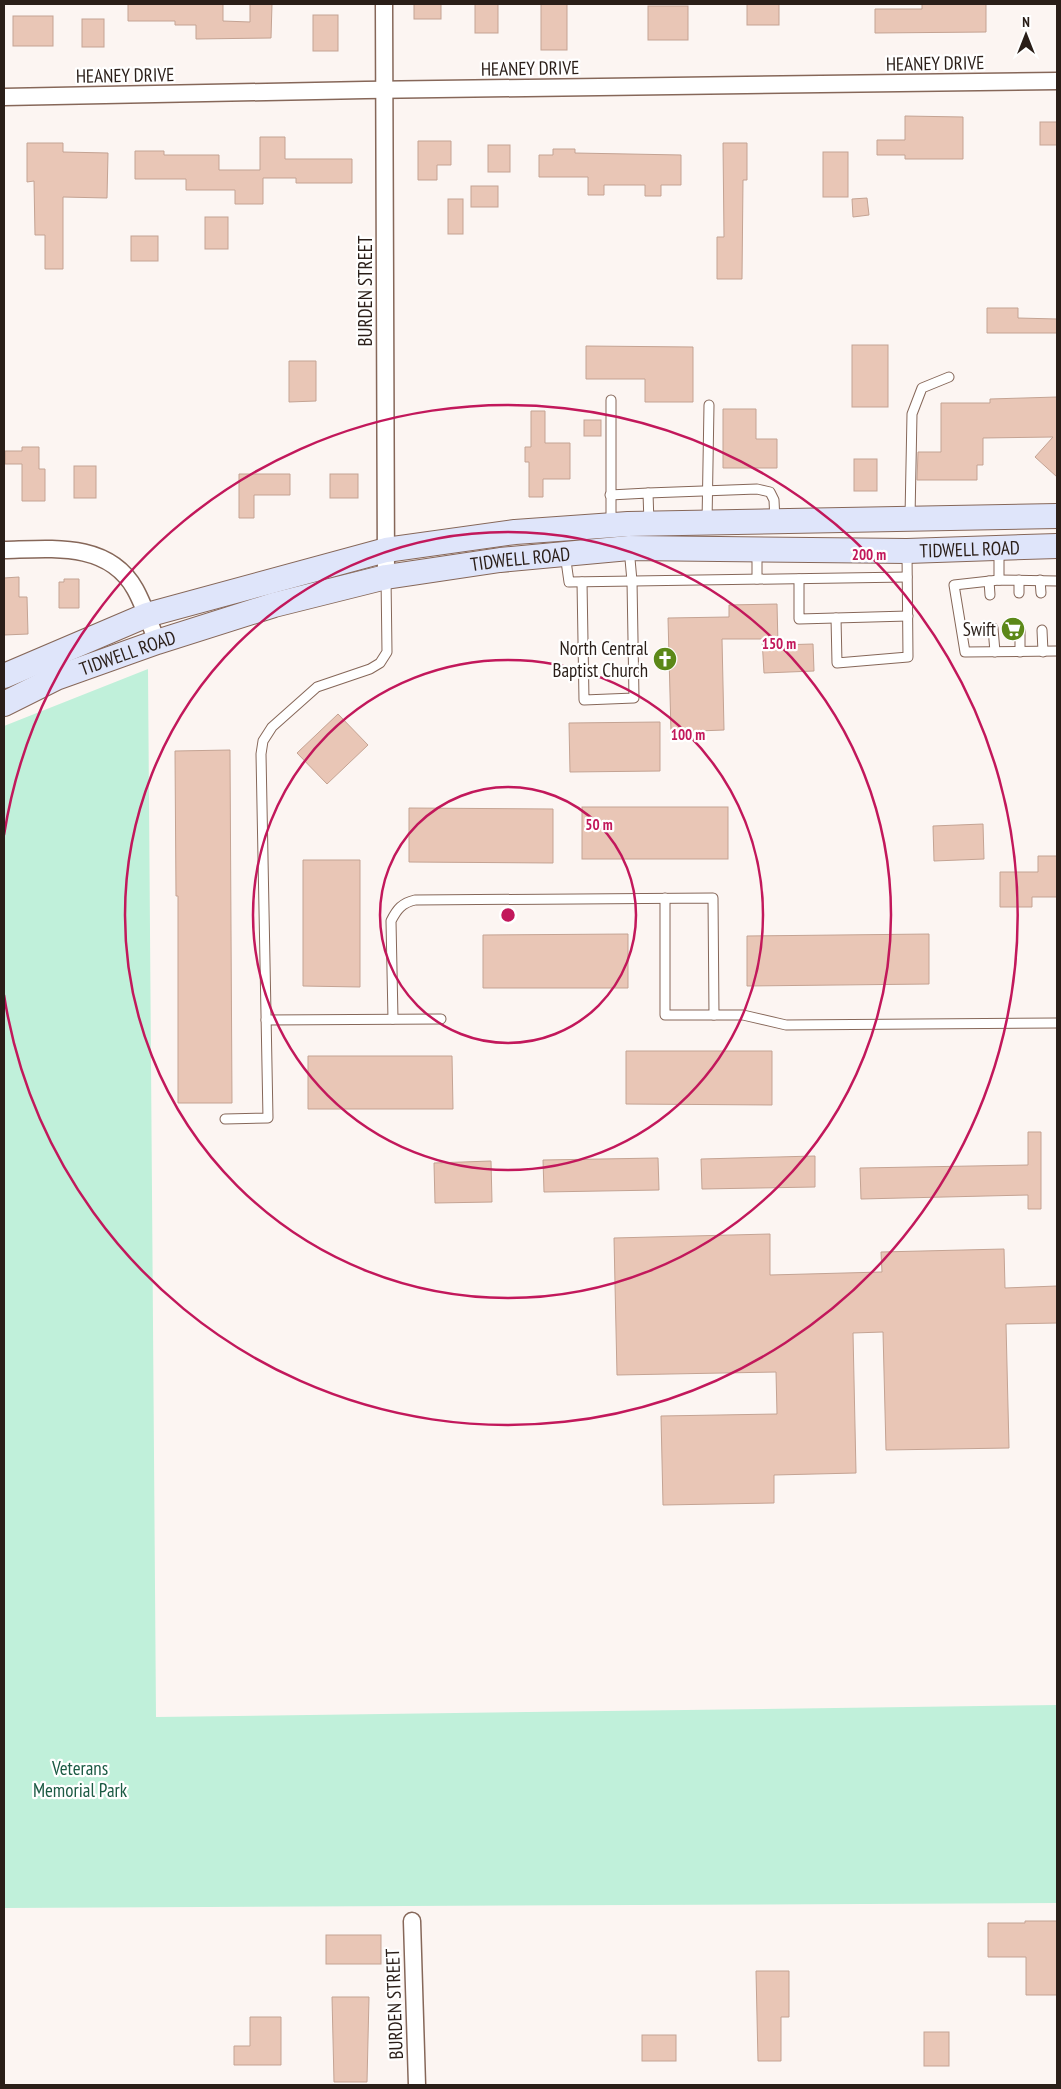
<svg xmlns="http://www.w3.org/2000/svg" width="1061" height="2089" viewBox="0 0 1061 2089" font-family="'PT Sans Narrow',sans-serif">
	<style>
		.green { fill: #c0f0da }
		.building { fill: #e9c6b6; stroke: #c4a393 }
		.lines { fill: none; stroke-linecap: round; stroke-linejoin: round }
		.service-casing { stroke: #866759; stroke-width: 11 }
		.minor-casing { stroke: #866759; stroke-width: 19 }
		.secondary-casing { stroke: #866759; stroke-width: 26 }
		.service { stroke: #fff; stroke-width: 9 }
		.minor { stroke: #fff; stroke-width: 16 }
		.secondary { stroke: #dfe5fa; stroke-width: 24 }
		.ring { fill: none; stroke: #c2185b; stroke-width: 2.5 }
		.labels { text-anchor: middle; dominant-baseline: central; stroke-width: 4.5; stroke-linejoin: round; paint-order: stroke }
		.street-label { font-size: 19px; fill: #2a1e18; stroke: #fff }
		.poi-label { font-size: 19px; fill: #2a1e18; stroke: #fff; text-anchor: end }
		.park-label { font-size: 19px; fill: #1b5a43; stroke: #fff }
		.centre { fill: #c2185b; stroke: #fff; stroke-width: 2.5 }
		.ring-label { font-size: 15px; text-anchor: middle; font-weight: bold; fill: #c2185b; stroke: #fff; stroke-width: 4.5; stroke-linejoin: round; paint-order: stroke }
	</style>
	<rect width="100%" height="100%" fill="#fcf5f2"/>
	<!-- green -->
	<path class="green" d="M148 669 156 1717 1057 1705V1903L4 1908V726Z"/>
	<!-- building -->
	<g class="building">
		<path d="M128 4H223V21L250 22V4H272L271 38 196 39V25H175V21H128Z"/>
		<rect x="414" y="4" width="27" height="15"/>
		<rect x="475" y="4" width="23" height="29"/>
		<rect x="541" y="4" width="26" height="46"/>
		<rect x="747" y="4" width="32" height="21"/>
		<path d="M922 4H986V32L875 33V9H922Z"/>
		<rect x="648" y="6" width="40" height="34"/>
		<rect x="313" y="15" width="25" height="36"/>
		<rect x="13" y="16" width="40" height="30"/>
		<rect x="82" y="19" width="22" height="28"/>
		<path d="M905 116 963 117V159H905V155H877V140H905Z"/>
		<rect x="1040" y="122" width="17" height="23"/>
		<path d="M260 137H285V159H352V183H296V178H263V204H235V190H186V179H135V151H164V155H219V170H260Z"/>
		<path d="M418 141H451V165H437V180H418Z"/>
		<path d="M27 143H63V152L108 153 107 198 63 197V269H45V235H35L34 181 27 182Z"/>
		<path d="M723 143H747V180H743L742 279H717V237H724Z"/>
		<rect x="488" y="145" width="22" height="27"/>
		<path d="M553 149H575V153L681 155V185H661V196H645V185H604V195H588V177H539V155H553Z"/>
		<rect x="823" y="152" width="25" height="45"/>
		<rect x="471" y="186" width="27" height="21"/>
		<path d="M867 198 869 215 853 217 852 199Z"/>
		<rect x="448" y="199" width="15" height="35"/>
		<rect x="205" y="217" width="23" height="32"/>
		<rect x="131" y="236" width="27" height="25"/>
		<path d="M987 308H1018V318L1057 319V333H987Z"/>
		<rect x="852" y="345" width="36" height="62"/>
		<path d="M586 346 693 347V402H645V379H586Z"/>
		<path d="M289 361H316V401L289 402Z"/>
		<path d="M1057 397V477L1035 457 1053 437 983 438V465H977V480H917L918 452H941V403H990V399Z"/>
		<path d="M723 409H756V439H777V468H723Z"/>
		<path d="M531 411H545V443H570V479H543V497H529V462H525V447H531Z"/>
		<rect x="584" y="420" width="17" height="16"/>
		<path d="M22 447H39V469H45V501H22V464H5V451H22Z"/>
		<rect x="854" y="459" width="23" height="32"/>
		<rect x="74" y="466" width="22" height="32"/>
		<path d="M239 474H290V495H254V518H239Z"/>
		<rect x="330" y="474" width="28" height="24"/>
		<path d="M19 577V597H27L28 634 4 635V578Z"/>
		<path d="M64 579H79V608H59V582H64Z"/>
		<path d="M777 604 778 645 813 644 814 671 764 673 762 639H722L724 730 671 732 668 618 729 617V605Z"/>
		<path d="M338 714 368 745 327 784 297 753Z"/>
		<path d="M660 722V771L570 772 569 723Z"/>
		<path d="M230 750 232 1103H178V896H176L175 751Z"/>
		<rect x="582" y="807" width="146" height="52"/>
		<path d="M409 808 553 809V863L409 862Z"/>
		<path d="M983 824 984 859 934 861 933 826Z"/>
		<path d="M1038 856H1057V897H1032V907H1000V872H1038Z"/>
		<path d="M303 860H360V987L303 986Z"/>
		<path d="M628 934V988H483V935Z"/>
		<path d="M929 934V984L747 986V936Z"/>
		<path d="M626 1051H772V1105L626 1104Z"/>
		<path d="M308 1056H452L453 1109H308Z"/>
		<path d="M1028 1132H1041V1209H1028V1195L861 1199 860 1168 1028 1165Z"/>
		<path d="M815 1156V1187L702 1189 701 1159Z"/>
		<path d="M658 1158 659 1190 544 1192 543 1160Z"/>
		<path d="M491 1161 492 1202 435 1203 434 1163Z"/>
		<path d="M770 1234V1275L882 1272 881 1252 1004 1249 1005 1288 1057 1286V1323L1006 1324 1009 1448 886 1450 883 1332 853 1333 856 1473 774 1475V1503L663 1505 661 1416 777 1414 776 1372 617 1375 614 1238Z"/>
		<path d="M1025 1921H1057V1995H1026V1957H988V1923H1025Z"/>
		<rect x="326" y="1935" width="55" height="29"/>
		<path d="M756 1971H789V2017H781V2061H758Z"/>
		<path d="M332 1997H369L367 2082H334Z"/>
		<path d="M250 2017H281V2065H234V2046H250Z"/>
		<rect x="924" y="2032" width="25" height="34"/>
		<rect x="642" y="2035" width="34" height="26"/>
	</g>
	<g class="lines">
		<!-- service casing -->
		<g class="service-casing">
			<g id="service">
				<path d="M648 493 757 489 770 492 774 500 775 521"/>
				<path d="M610 495 648 493 649 523"/>
				<path d="M910 517 912 414 922 388 949 377"/>
				<path d="M707 522 709 405"/>
				<path d="M611 525V400"/>
				<path d="M999 549V580"/>
				<path d="M565 554 569 582 907 577"/>
				<path d="M757 579V550"/>
				<path d="M799 579V619L908 616"/>
				<path d="M1019 580V593"/>
				<path d="M1040 580 1041 593"/>
				<path d="M989 581 990 595"/>
				<path d="M1057 581 999 580 954 585 965 652 1057 651"/>
				<path d="M582 582 584 700 634 698 632 581 629 548"/>
				<path d="M836 618 837 663 908 657 907 553"/>
				<path d="M993 628 995 652"/>
				<path d="M1042 630 1043 652"/>
				<path d="M1020 631V652"/>
				<path d="M665 898V1015H743L786 1025 1057 1023"/>
				<path d="M393 1019 391 921C397 909 402 903 415 900L713 898 714 1015"/>
				<path d="M266 1020 441 1019"/>
				<path d="M225 1119 268 1118 261 754 263 741 272 727 317 687 370 669 380 663 387 652 386 578"/>
			</g>
		</g>
		<!-- minor casing -->
		<g class="minor-casing">
			<g id="minor">
				<path d="M384 4 386 577"/>
				<path d="M4 97 365 90 1057 81"/>
				<path d="M4 550C50 549 108 541 135 589 144 605 150 624 157 642"/>
				<path d="M412 1921 417 2085"/>
			</g>
		</g>
		<!-- secondary casing -->
		<g class="secondary-casing">
			<g id="secondary">
				<path d="M4 676 147 615 386 550 515 532 628 524 1057 516"/>
				<path id="s1" d="M4 704 56 678 157 642 274 605 386 577 500 560 629 548 907 551 1057 546"/>
			</g>
		</g>
		<!-- service -->
		<use href="#service" class="service"/>
		<!-- minor -->
		<use href="#minor" class="minor"/>
		<!-- secondary -->
		<use href="#secondary" class="secondary"/>
	</g>
	<!-- distance rings -->
	<g class="ring">
		<circle cx="508" cy="915" r="128"/>
		<circle cx="508" cy="915" r="255"/>
		<circle cx="508" cy="915" r="383"/>
		<path d="M4 835A510 510 0 1 1 4 995"/>
	</g>
	<!-- icons -->
	<defs>
		<g id="supermarket-disc" transform="scale(1.25)"><circle r="9.5" fill="#5c8818" stroke="#fff"/><path d="M-6-5.5h2.5l.6 2H6L4.5 2H-2.5L-4.4-4H-6ZM-1.5 3.2a1.3 1.3 0 1 0 .1 0ZM3 3.2a1.3 1.3 0 1 0 .1 0Z" fill="#fff"/></g>
		<g id="church-disc" transform="scale(1.25)"><circle r="9.5" fill="#5c8818" stroke="#fff"/><path d="M-1.2-6h2.4v3.5h3.3v2.4h-3.3V6h-2.4V-.1h-3.3v-2.4h3.3Z" fill="#fff"/></g>
	</defs>
	<g fill-rule="evenodd">
		<use href="#supermarket-disc" x="1013" y="629"/>
		<use href="#church-disc" x="665" y="659"/>
	</g>
	<g class="labels">
		<!-- street labels -->
		<g class="street-label">
			<text transform="translate(935 63) rotate(-1)">HEANEY DRIVE</text>
			<text transform="translate(530 68) rotate(-1)">HEANEY DRIVE</text>
			<text transform="translate(125 75) rotate(-1)">HEANEY DRIVE</text>
			<text transform="translate(365 291) rotate(-90)">BURDEN STREET</text>
			<text stroke="none"><textPath href="#s1" startOffset="989">TIDWELL ROAD</textPath></text>
			<text stroke="none"><textPath href="#s1" startOffset="539">TIDWELL ROAD</textPath></text>
			<text stroke="none"><textPath href="#s1" startOffset="134">TIDWELL ROAD</textPath></text>
			<text transform="translate(394 2004) rotate(-92)">BURDEN STREET</text>
		</g>
		<!-- poi labels -->
		<g class="poi-label">
			<text x="996" y="629">Swift</text>
			<text x="648" y="648">North Central<tspan x="648" dy="22">Baptist Church</tspan></text>
		</g>
		<!-- park labels -->
		<g class="park-label">
			<text x="80" y="1768">Veterans<tspan x="80" dy="22">Memorial Park</tspan></text>
		</g>
	</g>
	<circle cx="508" cy="915" r="8" class="centre"/>
	<g class="ring-label">
		<text x="869" y="560">200 m</text>
		<text x="779" y="649">150 m</text>
		<text x="688" y="740">100 m</text>
		<text x="599" y="830">50 m</text>
	</g>
	<!-- border -->
	<rect width="1061" height="2089" fill="none" stroke="#2a1e18" stroke-width="10"/>
	<!-- north arrow -->
	<g transform="translate(1026 35)" stroke="#ffffff" stroke-width="4" paint-order="stroke">
	<path d="M0-4L9 19L0 12L-9 19Z" fill="#2a1e18"/>
	<text y="-8" font-size="14" font-weight="bold" text-anchor="middle" fill="#2a1e18">N</text>
	</g>
</svg>
